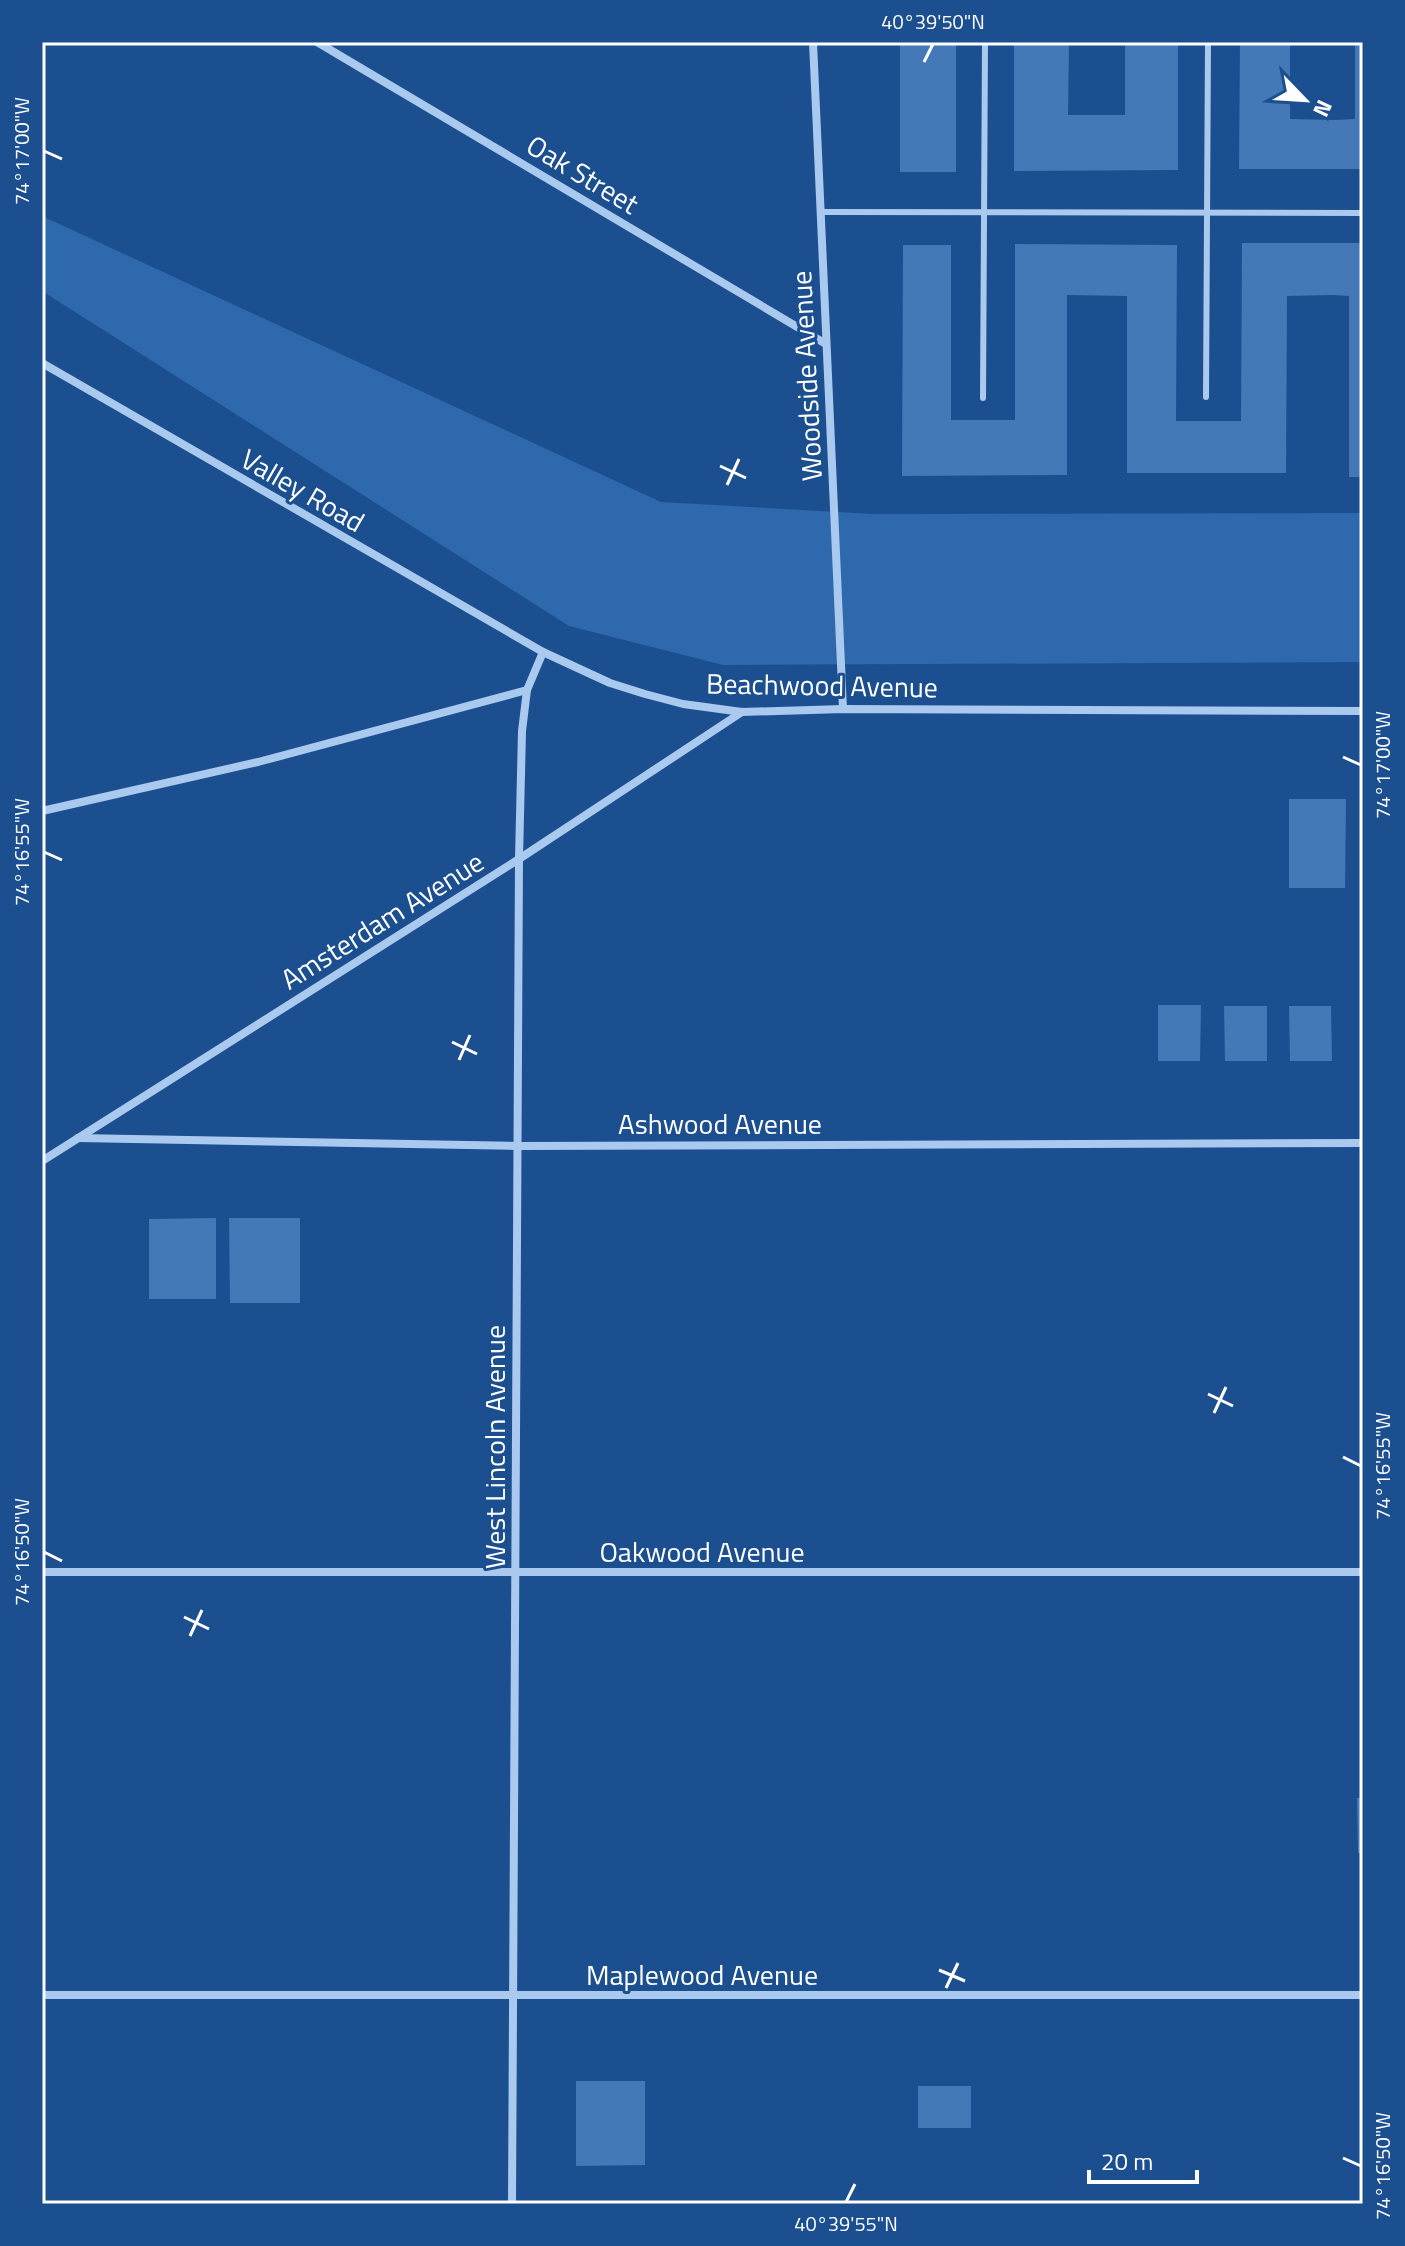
<svg xmlns="http://www.w3.org/2000/svg" width="1405" height="2246" viewBox="0 0 1405 2246" font-family="'Titillium Web',sans-serif">
	<style>
		.green { fill: #2e69ad }
		.building { fill: #4478b7 }
		.lines { fill: none; stroke-linecap: round; stroke-linejoin: round }
		.service { stroke: #a9c9ee; stroke-width: 6 }
		.minor { stroke: #a9c9ee; stroke-width: 8 }
		.ticks { fill: none; stroke: #fff; stroke-width: 3 }
		.labels { text-anchor: middle; dominant-baseline: central; stroke-width: 6; stroke-linejoin: round; paint-order: stroke }
		.street-label { font-size: 28px; fill: #fff; stroke: #1b4f8f }
		.neatline { fill: none; stroke: #fff; stroke-width: 3 }
		.ticks-label { font-size: 20px; text-anchor: middle; fill: #fff }
	</style>
	<rect width="100%" height="100%" fill="#1b4f8f"/>
	<!-- green -->
	<path class="green" d="M42 216 661 502 873 514 1363 513V662L723 665 569 626 42 291Z"/>
	<!-- building -->
	<g class="building">
		<rect x="900" y="42" width="56" height="130"/>
		<path d="M1014 42H1069L1068 115H1125V42H1178V170L1014 171Z"/>
		<path d="M1240 42H1290V119L1335 120 1355 119V42H1363V169H1239Z"/>
		<path d="M1242 243H1363V477H1349V296L1333 295 1287 296 1286 473H1127V296L1067 295V475L902 476 903 245H951V420H1015V244L1177 245 1176 421H1241Z"/>
		<path d="M1289 799H1346L1345 888H1289Z"/>
		<path d="M1158 1005H1201L1200 1061H1158Z"/>
		<path d="M1224 1006H1267V1061H1225Z"/>
		<path d="M1289 1006H1331L1332 1061H1290Z"/>
		<path d="M216 1218V1299H149V1219Z"/>
		<path d="M229 1218H300V1303H230Z"/>
		<path d="M1357 1798H1363V1853H1358Z"/>
		<path d="M576 2081H645V2165L576 2166Z"/>
		<rect x="918" y="2086" width="53" height="42"/>
	</g>
	<g class="lines">
		<!-- service -->
		<g class="service">
			<path d="M820 212 1363 213"/>
			<path d="M1206 397 1208 42"/>
			<path d="M983 398 985 42"/>
		</g>
		<!-- minor -->
		<g class="minor">
			<path d="M317 42 826 344"/>
			<path d="M813 42 843 709"/>
			<path d="M42 363 543 652 610 683 645 694 683 704 742 712 843 709 1363 711"/>
			<path d="M42 811 258 762 527 690 543 652"/>
			<path d="M78 1138 518 1146 1363 1143"/>
			<path d="M42 1161 519 859 742 712"/>
			<path d="M42 1572H1363"/>
			<path d="M42 1995H1363"/>
			<path d="M512 2204 519 859 522 731 527 690"/>
		</g>
	</g>
	<!-- ticks -->
	<path class="ticks" d="M924 62 933 44M44 151 62 159M720 466 746 478M727 485 739 459M1343 757 1361 765M44 852 62 860M452 1042 477 1054M459 1060 470 1035M1208 1394 1233 1406M1214 1413 1226 1387M1343 1457 1361 1466M44 1552 62 1561M184 1617 209 1629M190 1636 202 1610M939 1970 965 1981M946 1988 958 1963M1343 2158 1361 2166M846 2202 855 2184"/>
	<g class="labels">
		<!-- street labels -->
		<g class="street-label">
			<text transform="translate(583 174) rotate(31)">Oak Street</text>
			<text transform="translate(806 376) rotate(-93)">Woodside Avenue</text>
			<text transform="translate(303 490) rotate(30)">Valley Road</text>
			<text transform="translate(822 685) rotate(1)">Beachwood Avenue</text>
			<text transform="translate(382 920) rotate(-32)">Amsterdam Avenue</text>
			<text x="720" y="1123">Ashwood Avenue</text>
			<text transform="translate(494 1447) rotate(-90)">West Lincoln Avenue</text>
			<text x="702" y="1551">Oakwood Avenue</text>
			<text x="702" y="1974">Maplewood Avenue</text>
		</g>
	</g>
	<!-- border -->
	<rect width="1405" height="2246" fill="none" stroke="#1b4f8f" stroke-width="88"/>
	<!-- north arrow -->
	<g transform="translate(1305 100) rotate(115)" stroke="#1b4f8f" stroke-width="6" paint-order="stroke">
	<path d="M0-6L14 30L0 20L-14 30Z" fill="#ffffff"/>
	<text y="-12" font-size="22" font-weight="bold" text-anchor="middle" fill="#ffffff">N</text>
	</g>
	<!-- scale -->
	<path d="M1089 2170v12h108v-12" fill="none" stroke="#ffffff" stroke-width="4"/>
	<text x="1101" y="2170" font-size="24" fill="#ffffff" stroke="#1b4f8f" stroke-width="6" paint-order="stroke">20 m</text>
	<rect x="44" y="44" width="1317" height="2158" class="neatline"/>
	<g class="ticks-label">
		<text x="933" y="29">40°39'50"N</text>
		<text transform="translate(22 151) rotate(-90)" y="7">74°17'00"W</text>
		<text transform="translate(1383 765) rotate(-90)" y="7">74°17'00"W</text>
		<text transform="translate(22 852) rotate(-90)" y="7">74°16'55"W</text>
		<text transform="translate(1383 1466) rotate(-90)" y="7">74°16'55"W</text>
		<text transform="translate(22 1552) rotate(-90)" y="7">74°16'50"W</text>
		<text transform="translate(1383 2166) rotate(-90)" y="7">74°16'50"W</text>
		<text x="846" y="2231">40°39'55"N</text>
	</g>
</svg>
